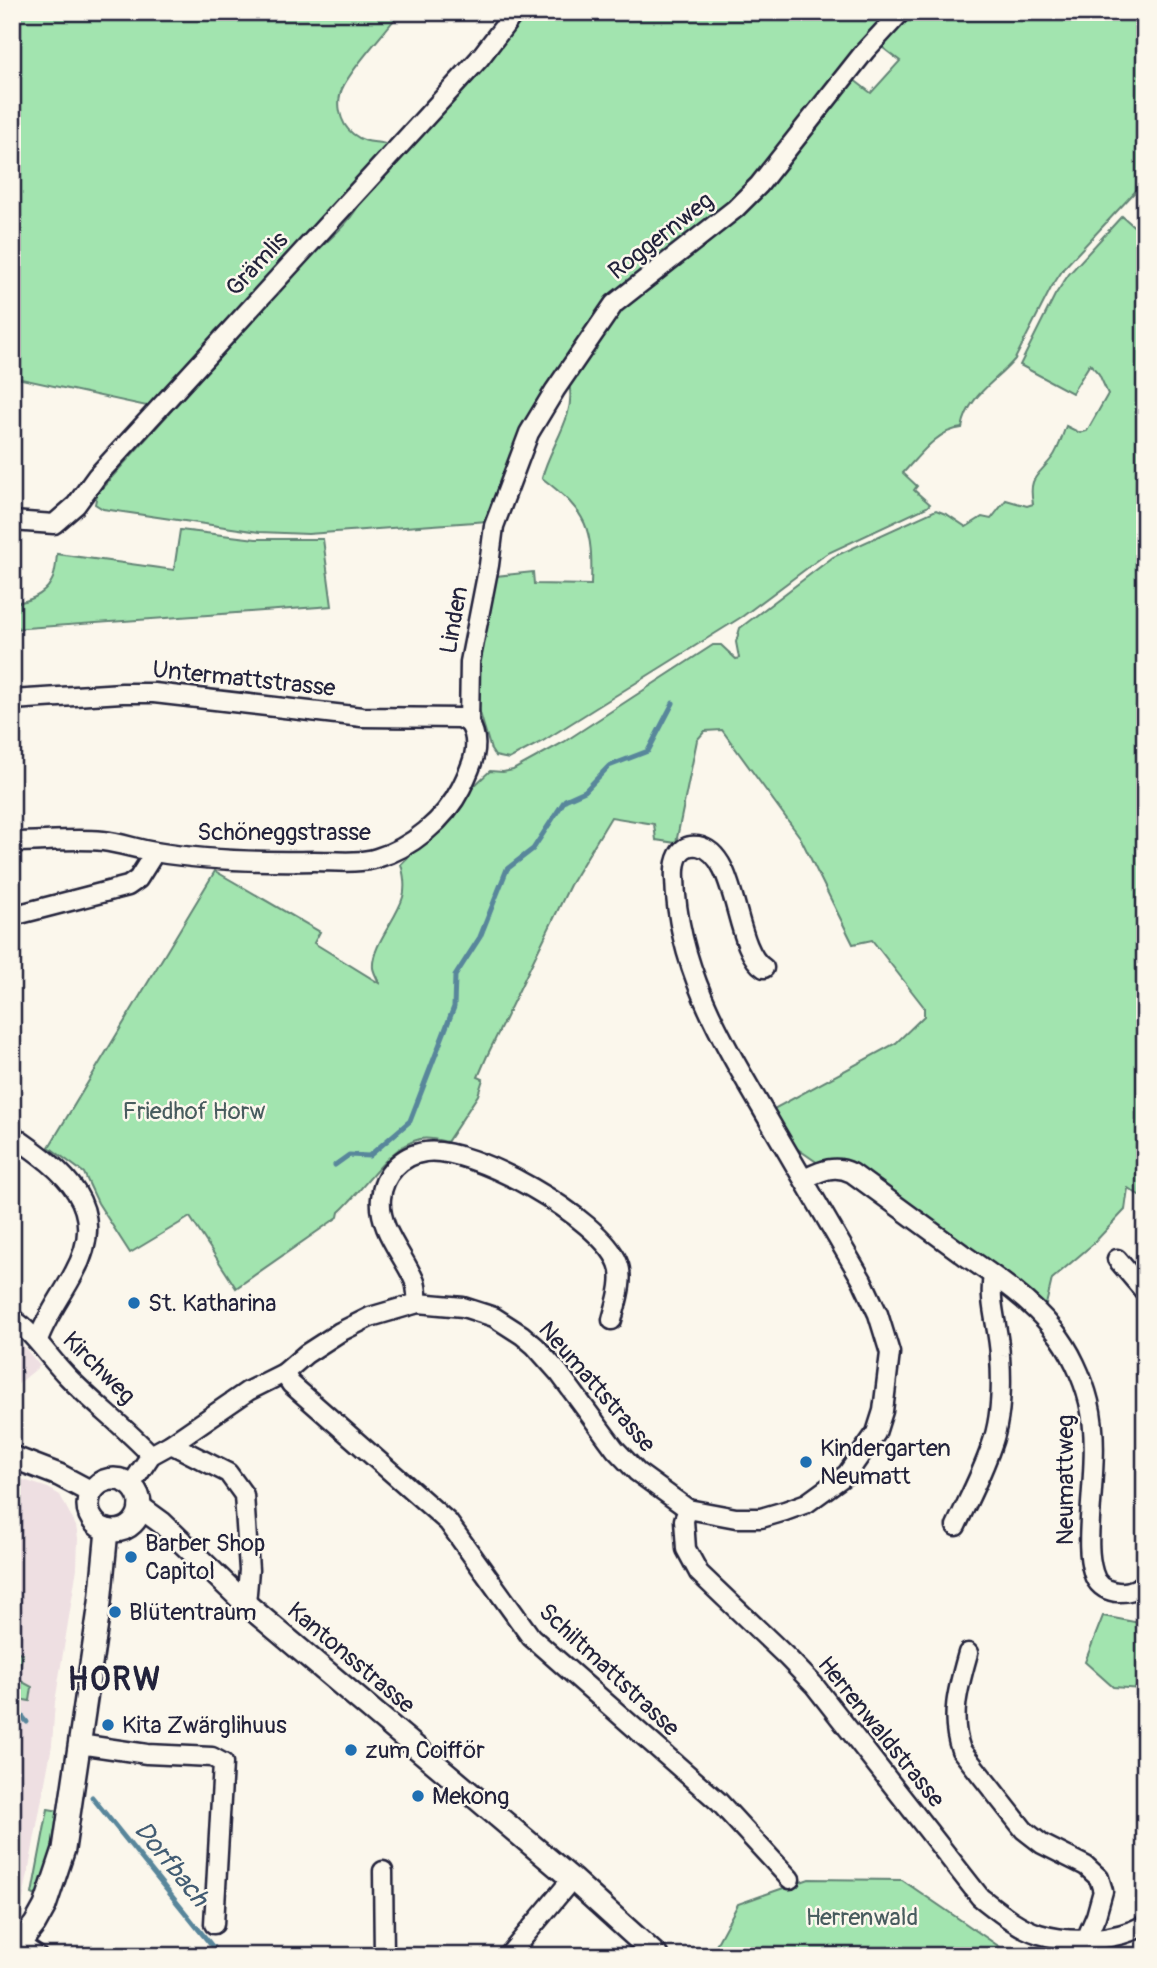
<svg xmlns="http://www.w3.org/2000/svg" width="1157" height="1968" viewBox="0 0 1157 1968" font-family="Pangolin,sans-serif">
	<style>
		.built { fill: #eedfe2 }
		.green { fill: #a2e4af; stroke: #628375; stroke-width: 2 }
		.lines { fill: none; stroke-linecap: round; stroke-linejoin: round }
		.stream { stroke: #58869b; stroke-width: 5 }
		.minor-casing { stroke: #22223b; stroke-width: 23 }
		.major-casing { stroke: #22223b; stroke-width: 26 }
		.minor { stroke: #fbf7ec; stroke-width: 18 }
		.major { stroke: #fbf7ec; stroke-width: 21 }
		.poi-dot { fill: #1f6fb2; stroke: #fbf7ec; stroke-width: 2.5 }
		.labels { text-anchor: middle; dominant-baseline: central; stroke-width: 5; stroke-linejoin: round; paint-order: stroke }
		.street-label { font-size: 24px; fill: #22223b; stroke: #fbf7ec }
		.park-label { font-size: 24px; fill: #485c5e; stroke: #fbf7ec }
		.poi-label { font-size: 24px; fill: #22223b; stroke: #fbf7ec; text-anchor: start }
		.water-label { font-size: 26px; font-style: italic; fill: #425c73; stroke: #fbf7ec }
		.district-label { font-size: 32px; font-weight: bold; letter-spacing: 2px; fill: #22223b; stroke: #fbf7ec }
	</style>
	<rect width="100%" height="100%" fill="#fbf7ec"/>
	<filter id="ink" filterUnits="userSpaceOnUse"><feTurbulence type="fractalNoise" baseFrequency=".0143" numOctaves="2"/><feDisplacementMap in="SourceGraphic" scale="14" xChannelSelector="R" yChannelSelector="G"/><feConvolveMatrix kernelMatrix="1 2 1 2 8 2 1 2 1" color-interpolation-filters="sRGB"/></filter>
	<g filter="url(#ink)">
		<!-- built -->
		<g class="built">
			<path d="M12 1332 40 1366 12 1389Z"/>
			<path d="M12 1476 48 1488 60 1495 76 1526 78 1538 77 1568 55 1702 52 1745 22 1905 12 1925Z"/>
		</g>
		<!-- green -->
		<g class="green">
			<path d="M12 12H403L397 16C381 37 356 63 344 85 335 101 339 123 353 134 370 147 377 138 393 147L247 301 215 331 192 364 151 407 12 377Z"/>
			<path d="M521 12H899L752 190 613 302 488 521 308 534 259 532 103 509 95 504 97 494C164 418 233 343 300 268 323 242 348 229 363 197L442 114 496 51 499 41Z"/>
			<path d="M906 12H1145V181L1064 268 1051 288 1015 359C996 382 968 395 962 428 937 430 919 456 903 473L917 486 914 490 930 504 927 507 826 554 743 616 543 741 509 759 495 756 491 750 473 689 491 580 496 576 533 572 534 584 591 585C593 528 588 513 542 478 549 447 577 416 569 384L615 308 720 226 849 76 871 93 900 61 878 44Z"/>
			<path d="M1122 216 1145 236V1199L1128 1188 1125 1210 1093 1244 1052 1279 1045 1309 871 1175 831 1172 792 1145 768 1112 896 1043 924 1016V1007L872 940 853 944 800 837 722 730 705 731 697 740 676 843 656 840 654 824 611 817 570 885 487 1056 478 1077 483 1079 478 1095 447 1142C439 1140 429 1137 420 1139 388 1146 364 1190 339 1212L338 1217 236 1288 190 1217 130 1253 98 1203 84 1173 49 1147 215 871 320 932 314 943 379 983C377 978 374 973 373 968 371 946 397 919 403 897 406 886 404 875 401 864 433 835 458 799 490 771L503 772 513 770 564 742 713 645H721L736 659 739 658 736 642 740 628 833 557 936 510 948 515 966 527 982 517 991 519 1006 500 1027 506 1033 504C1028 477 1037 477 1052 458 1059 449 1062 436 1066 426L1080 433 1087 431 1108 394 1099 374 1090 364 1072 393 1020 365 1055 295 1069 274Z"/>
			<path d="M180 530 256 539H323L332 606 12 629V602C26 604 45 594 51 582 56 575 56 562 57 554L174 570Z"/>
			<path d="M1103 1616 1145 1624V1687L1142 1689 1113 1687 1085 1662Z"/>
			<path d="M12 1651 23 1653 17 1679 32 1687 30 1701 12 1698Z"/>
			<path d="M48 1809 60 1811 55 1850 38 1897 32 1894Z"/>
			<path d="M809 1879 902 1880 1013 1956H710L738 1904Z"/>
		</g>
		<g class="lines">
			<!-- stream -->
			<g class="stream">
				<path d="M335 1165 349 1155 369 1156 410 1121 454 1007 455 976 480 937 507 869 533 849 565 800 585 791 609 766 648 751 673 703"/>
				<path d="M12 1704 27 1722"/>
				<path d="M92 1797 220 1956"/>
			</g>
			<!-- minor casing -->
			<g class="minor-casing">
				<g id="minor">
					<path d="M12 521 54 524 76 505 97 476 479 59 515 12"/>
					<path d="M12 700 122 693H154L362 717 460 718 469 723"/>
					<path d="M469 723 470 662 489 565 494 526 529 433 555 390 614 304 735 209 759 185 865 51 901 12"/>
					<path d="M12 842C42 842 74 838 103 841 120 843 137 849 155 852 208 861 260 862 314 861 334 861 358 864 377 858 411 848 445 820 461 788 471 768 483 744 469 723"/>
					<path d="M12 916 128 886 138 879 155 852"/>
					<path d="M12 1135C64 1171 111 1206 74 1273 62 1296 47 1315 38 1340"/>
					<path d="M804 1179C821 1171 834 1164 852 1173 889 1200 927 1228 964 1255 996 1277 1030 1300 1054 1330 1070 1349 1083 1378 1089 1402 1098 1439 1092 1482 1090 1519 1089 1537 1088 1555 1093 1572 1099 1596 1129 1597 1145 1583"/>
					<path d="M1117 1259 1145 1292"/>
					<path d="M418 1303C417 1296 417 1288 415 1282 404 1255 378 1229 381 1198 383 1175 401 1155 425 1152 472 1145 600 1218 618 1263 625 1279 616 1304 612 1320"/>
					<path d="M12 1318C37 1336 47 1356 68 1377 94 1404 125 1427 151 1455"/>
					<path d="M284 1373 291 1384 448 1522 531 1637 719 1802 790 1879"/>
					<path d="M171 1444 228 1473 244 1495 249 1570 246 1604"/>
					<path d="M131 1485 151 1455 171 1444 248 1391 284 1373 306 1354 340 1332 370 1317 418 1303 463 1307 494 1317 522 1335 535 1346 559 1373 615 1449 637 1472 688 1509 736 1518H761L785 1511 807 1503 847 1474 876 1433 883 1411 890 1353 878 1314 862 1280C832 1228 801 1176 771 1124 726 1047 677 970 675 878 674 863 678 843 698 846 739 853 733 949 764 968"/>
					<path d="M688 1509 684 1520 686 1549 699 1573 788 1658 814 1685 980 1897C998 1911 1017 1927 1039 1934 1072 1944 1115 1941 1145 1925"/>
					<path d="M956 1526C968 1500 982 1474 991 1447 1002 1418 1002 1385 1000 1356 999 1328 988 1303 993 1276"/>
					<path d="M968 1653C959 1685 949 1717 961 1750L1024 1830 1042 1844 1086 1866 1099 1878 1103 1891 1096 1916 1086 1939"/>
					<path d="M79 1744 147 1754 212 1757 223 1763 214 1924"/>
					<path d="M383 1871 384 1956"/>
					<path d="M21 1945 37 1956"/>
					<path d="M508 1956 572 1879"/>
				</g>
			</g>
			<!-- major casing -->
			<g class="major-casing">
				<g id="major">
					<path d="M12 1457 59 1475 91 1492"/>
					<circle cx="114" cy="1505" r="26"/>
					<path d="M140 1507 162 1523 246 1604 572 1879 657 1956"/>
					<path d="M12 1953 35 1924 45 1906 64 1849 100 1603 107 1530"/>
				</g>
			</g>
			<!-- minor -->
			<use href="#minor" class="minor"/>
			<!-- major -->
			<use href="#major" class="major"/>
		</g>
	</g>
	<!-- markers -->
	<g class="poi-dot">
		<circle cx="134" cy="1303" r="7"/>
		<circle cx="806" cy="1462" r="7"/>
		<circle cx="131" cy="1557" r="7"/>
		<circle cx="115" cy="1612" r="7"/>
		<circle cx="108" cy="1725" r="7"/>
		<circle cx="351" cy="1750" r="7"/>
		<circle cx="418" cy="1796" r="7"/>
	</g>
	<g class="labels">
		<!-- street labels -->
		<g class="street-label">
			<text transform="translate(661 236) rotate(-38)">Roggernweg</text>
			<text transform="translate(257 264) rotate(-47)">Grämlis</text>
			<text transform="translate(454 620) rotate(-80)">Linden</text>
			<text transform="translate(244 679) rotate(6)">Untermattstrasse</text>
			<text x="284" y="832">Schöneggstrasse</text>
			<text transform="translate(99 1368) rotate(45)">Kirchweg</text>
			<text transform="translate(597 1387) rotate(49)">Neumattstrasse</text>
			<text transform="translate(1065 1480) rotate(-90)">Neumattweg</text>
			<text transform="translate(351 1658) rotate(40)">Kantonsstrasse</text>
			<text transform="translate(609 1670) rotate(43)">Schiltmattstrasse</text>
			<text transform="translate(881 1732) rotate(51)">Herrenwaldstrasse</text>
		</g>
		<!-- park labels -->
		<g class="park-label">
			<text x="194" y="1111">Friedhof Horw</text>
			<text x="862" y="1917">Herrenwald</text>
		</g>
		<!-- poi labels -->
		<g class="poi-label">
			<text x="148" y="1303">St. Katharina</text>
			<text x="820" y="1448">Kindergarten<tspan x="820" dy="28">Neumatt</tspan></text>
			<text x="145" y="1543">Barber Shop<tspan x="145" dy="28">Capitol</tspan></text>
			<text x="129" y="1612">Blütentraum</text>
			<text x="122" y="1725">Kita Zwärglihuus</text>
			<text x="365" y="1750">zum Coifför</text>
			<text x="432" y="1796">Mekong</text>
		</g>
		<!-- water labels -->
		<g class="water-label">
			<text transform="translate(171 1864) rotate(51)">Dorfbach</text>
		</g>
		<!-- district labels -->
		<g class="district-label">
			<text x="115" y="1680">HORW</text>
		</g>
	</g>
	<!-- margin -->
	<rect width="1157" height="1968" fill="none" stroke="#fbf7ec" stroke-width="42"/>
	<rect x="21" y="21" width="1115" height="1926" fill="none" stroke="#22223b" stroke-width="2.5" filter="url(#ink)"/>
</svg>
